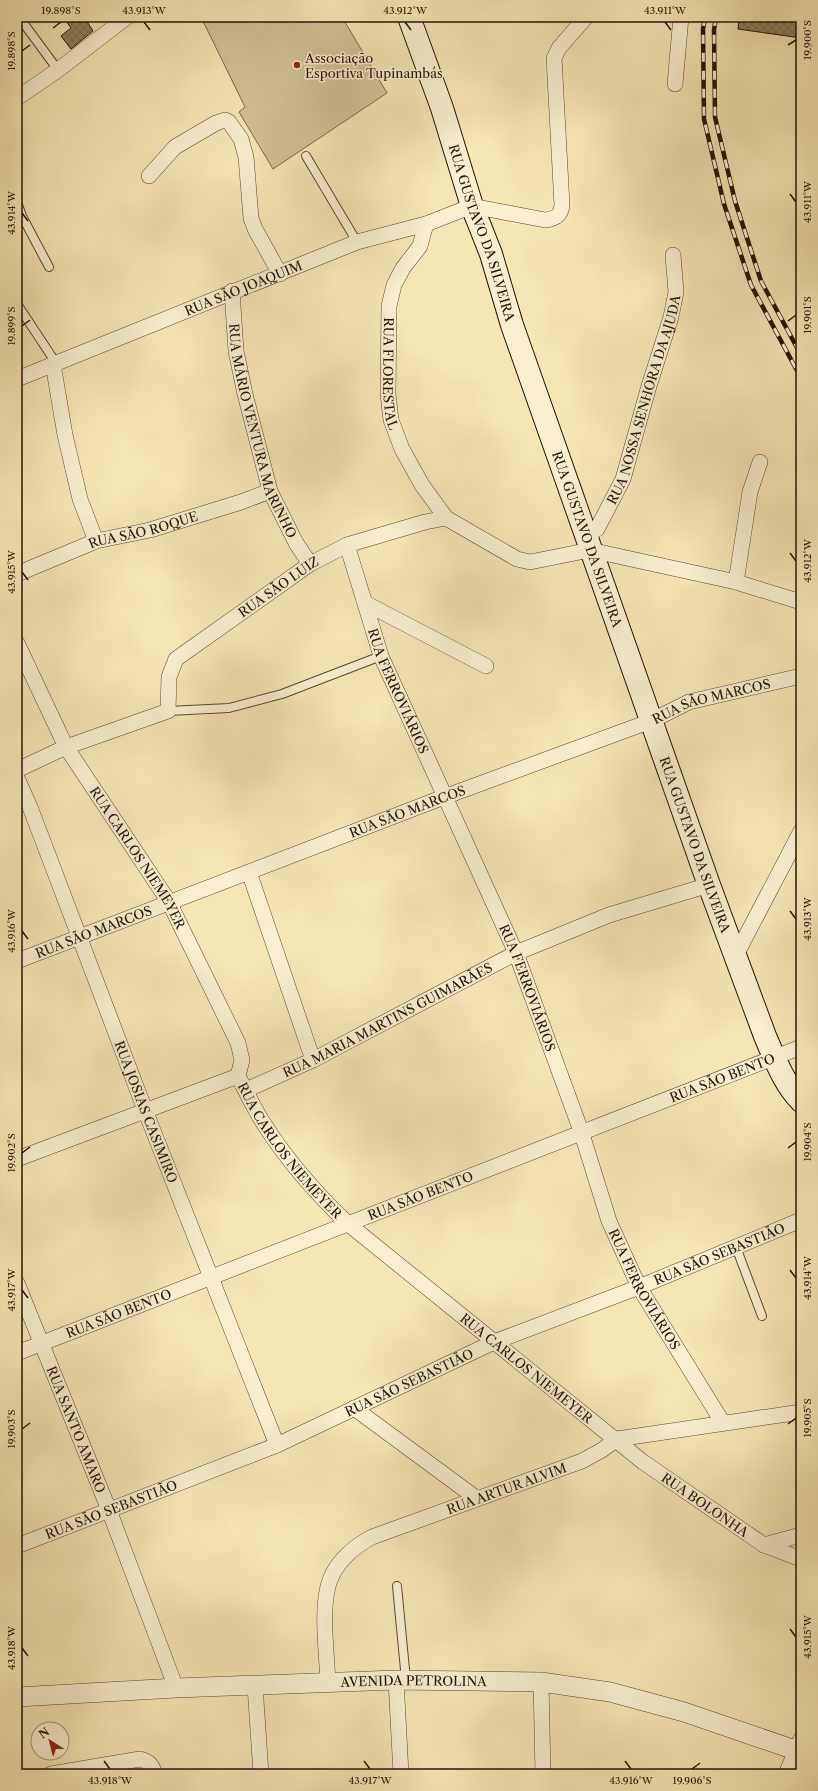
<svg xmlns="http://www.w3.org/2000/svg" width="818" height="1791" viewBox="0 0 818 1791" font-family="'Libre Caslon Text',serif">
	<style>
		.pitch { fill: #d2c197; stroke: #7a6a4e }
		.building { fill: url(#building-cross-hatch); stroke: #231304 }
		.lines { fill: none; stroke-linecap: round; stroke-linejoin: round }
		.service-casing { stroke: #584830; stroke-width: 10 }
		.minor-casing { stroke: #584830; stroke-width: 16 }
		.tertiary-casing { stroke: #584830; stroke-width: 20 }
		.secondary-casing { stroke: #231304; stroke-width: 24 }
		.service { stroke: #f9eecf; stroke-width: 8 }
		.minor { stroke: #f9eecf; stroke-width: 15 }
		.tertiary { stroke: #f9eecf; stroke-width: 19 }
		.secondary { stroke: #f9eecf; stroke-width: 22 }
		.rail-casing { stroke: #231304; stroke-width: 4.5 }
		.rail { stroke: #f9eecf; stroke-width: 3; stroke-dasharray: 9; stroke-linecap: butt }
		.ticks { fill: none; stroke: #231304; stroke-width: 1.5 }
		.poi-dot { fill: #8f2418; stroke: #f9eecf; stroke-width: 1.5 }
		.labels { text-anchor: middle; dominant-baseline: central; stroke-width: 3; stroke-linejoin: round; paint-order: stroke }
		.poi-label { font-size: 13px; fill: #231304; stroke: #f9eecf; text-anchor: start }
		.street-label { font-size: 13px; fill: #231304; stroke: #f9eecf }
		.neatline { fill: none; stroke: #231304; stroke-width: 1.5 }
		.ticks-label { font-size: 10px; text-anchor: middle; fill: #231304 }
	</style>
	<defs>
		<pattern id="building-cross-hatch" width="8" height="8" patternUnits="userSpaceOnUse"><rect width="8" height="8" fill="#918060"/><path d="M0 0l8 8M0 8l8-8" fill="none" stroke="#76684d"/></pattern>
	</defs>
	<rect width="100%" height="100%" fill="#f6e5b5"/>
	<filter id="stains"><feTurbulence type="fractalNoise" baseFrequency=".005" numOctaves="4"/><feColorMatrix values="0 0 0 0 .2 0 0 0 0 .09 0 0 0 0 .02 0 0 0 .5 -.17"/></filter>
	<radialGradient id="worn" r=".72"><stop offset=".6" stop-color="#630" stop-opacity="0"/><stop offset="1" stop-color="#630" stop-opacity=".3"/></radialGradient>
	<!-- pitch -->
	<path class="pitch" d="M201 17H342L387 93 273 169 239 112 245 107Z"/>
	<!-- building -->
	<g class="building">
		<path d="M63 17H84L93 31 71 49 61 36 71 28Z"/>
		<path d="M739 17H801V38L738 29Z"/>
	</g>
	<g class="lines">
		<!-- service casing -->
		<g class="service-casing">
			<g id="service">
				<path d="M19 17 58 70"/>
				<path d="M306 156 357 242"/>
				<path d="M17 202 22 216 49 267"/>
				<path d="M17 304 56 363"/>
				<path d="M168 711 229 708 282 694 381 656"/>
				<path d="M736 1247 762 1316"/>
				<path d="M397 1586 406 1680"/>
			</g>
		</g>
		<!-- minor casing -->
		<g class="minor-casing">
			<g id="minor">
				<path d="M675 84 681 17"/>
				<path d="M17 98 58 70 127 17"/>
				<path d="M149 176 175 147 216 123 225 120 229 122 241 139 246 157 251 218 255 229 280 274"/>
				<path id="s1" d="M426 224 420 246 403 268 394 285 389 306 388 394 391 420 402 449 422 485 446 518"/>
				<path id="s2" d="M232 291 236 351 245 394 270 491 296 543 310 564"/>
				<path d="M53 364 65 435 80 499 96 541"/>
				<path id="s3" d="M17 379 357 242 426 224 472 206 545 220C555 219 561 216 562 205L554 58 559 48 586 17"/>
				<path id="s4" d="M587 535 597 529 623 479 649 386 671 317 676 292 673 255"/>
				<path id="s5" d="M347 545 381 656 516 953 581 1131 609 1221 639 1287 723 1423"/>
				<path id="s6" d="M17 574 96 541 150 530 241 502 270 491"/>
				<path d="M736 582 750 492 760 462"/>
				<path d="M365 603 486 666"/>
				<path id="s7" d="M17 643 66 747 169 902 238 1043 242 1060 238 1076C247 1093 255 1111 266 1127 289 1163 317 1194 347 1223L643 1462 764 1545 801 1559"/>
				<path id="s8" d="M17 770 66 747 168 711 169 677 176 659 310 564 347 545 425 522 446 518 517 559 530 562 590 550 736 582 801 602"/>
				<path id="s9" d="M17 778 30 807 145 1110 277 1445"/>
				<path d="M249 872 313 1060"/>
				<path d="M736 955 801 831"/>
				<path id="s10" d="M17 961 444 797 651 721 689 702 801 676"/>
				<path id="s11" d="M246 1090 313 1060 516 953 609 915 709 885"/>
				<path d="M17 1159 238 1076"/>
				<path id="s12" d="M17 1283 109 1510 176 1688"/>
				<path id="s13" d="M17 1353 801 1047"/>
				<path d="M354 1408 476 1498"/>
				<path d="M764 1545 801 1535"/>
				<path id="s14" d="M17 1546 277 1445 494 1342 639 1287 801 1220"/>
				<path d="M396 1680 401 1774"/>
				<path d="M541 1682 543 1774"/>
				<path id="s15" d="M328 1683C327 1655 320 1606 330 1580 337 1561 355 1546 372 1537L582 1461 602 1450 617 1439 801 1412"/>
				<path d="M255 1686 261 1774"/>
				<path d="M51 1774 140 1759C149 1761 152 1765 155 1774"/>
				<path d="M786 1774 801 1739"/>
			</g>
		</g>
		<!-- tertiary casing -->
		<g class="tertiary-casing">
			<g id="tertiary">
				<path id="s16" d="M17 1697 176 1688 396 1680 541 1682 610 1692 684 1712 801 1752"/>
			</g>
		</g>
		<!-- secondary casing -->
		<g class="secondary-casing">
			<g id="secondary">
				<path id="s17" d="M409 17 442 108 472 206 491 254 512 325 709 885 765 1036C774 1057 784 1084 801 1101"/>
			</g>
		</g>
		<!-- service -->
		<use href="#service" class="service"/>
		<!-- minor -->
		<use href="#minor" class="minor"/>
		<!-- tertiary -->
		<use href="#tertiary" class="tertiary"/>
		<!-- secondary -->
		<use href="#secondary" class="secondary"/>
		<!-- rail casing -->
		<g class="rail-casing">
			<g id="rail">
				<path d="M705 17 703 29 704 119 724 204 751 285 801 378"/>
				<path d="M716 17 714 30 715 117 735 201 761 281 801 355"/>
			</g>
		</g>
		<!-- rail -->
		<use href="#rail" class="rail"/>
	</g>
	<!-- ticks -->
	<path class="ticks" d="M144 22 150 30M405 22 411 30M665 22 671 30M53 28 61 22M788 45 796 40M22 51 30 45M790 194 796 202M22 213 28 221M788 321 796 315M22 326 30 320M790 553 796 561M22 572 28 580M790 911 796 919M22 931 28 939M788 1148 796 1142M22 1153 30 1147M790 1270 796 1278M22 1290 28 1298M788 1424 796 1418M22 1429 30 1423M790 1629 796 1637M22 1648 28 1656M104 1761 110 1769M364 1761 370 1769M625 1761 631 1769M692 1769 700 1763"/>
	<!-- markers -->
	<circle class="poi-dot" cx="297" cy="65" r="4"/>
	<g class="labels">
		<!-- poi labels -->
		<g class="poi-label">
			<text x="305" y="58">Associação<tspan x="305" dy="15">Esportiva Tupinambás</tspan></text>
		</g>
		<!-- street labels -->
		<g class="street-label">
			<text stroke="none"><textPath href="#s17" startOffset="228">RUA GUSTAVO DA SILVEIRA</textPath></text>
			<text stroke="none"><textPath href="#s3" startOffset="244">RUA SÃO JOAQUIM</textPath></text>
			<text stroke="none"><textPath href="#s1" startOffset="159">RUA FLORESTAL</textPath></text>
			<text stroke="none"><textPath href="#s4" startOffset="150">RUA NOSSA SENHORA DA AJUDA</textPath></text>
			<text stroke="none"><textPath href="#s2" startOffset="144">RUA MÁRIO VENTURA MARINHO</textPath></text>
			<text stroke="none"><textPath href="#s6" startOffset="134">RUA SÃO ROQUE</textPath></text>
			<text stroke="none"><textPath href="#s17" startOffset="552">RUA GUSTAVO DA SILVEIRA</textPath></text>
			<text stroke="none"><textPath href="#s8" startOffset="341">RUA SÃO LUIZ</textPath></text>
			<text stroke="none"><textPath href="#s5" startOffset="155">RUA FERROVIÁRIOS</textPath></text>
			<text stroke="none"><textPath href="#s10" startOffset="742">RUA SÃO MARCOS</textPath></text>
			<text stroke="none"><textPath href="#s10" startOffset="418">RUA SÃO MARCOS</textPath></text>
			<text stroke="none"><textPath href="#s17" startOffset="876">RUA GUSTAVO DA SILVEIRA</textPath></text>
			<text stroke="none"><textPath href="#s7" startOffset="247">RUA CARLOS NIEMEYER</textPath></text>
			<text stroke="none"><textPath href="#s10" startOffset="82">RUA SÃO MARCOS</textPath></text>
			<text stroke="none"><textPath href="#s5" startOffset="479">RUA FERROVIÁRIOS</textPath></text>
			<text stroke="none"><textPath href="#s11" startOffset="158">RUA MARIA MARTINS GUIMARÃES</textPath></text>
			<text stroke="none"><textPath href="#s13" startOffset="757">RUA SÃO BENTO</textPath></text>
			<text stroke="none"><textPath href="#s9" startOffset="358">RUA JOSIAS CASIMIRO</textPath></text>
			<text stroke="none"><textPath href="#s7" startOffset="583">RUA CARLOS NIEMEYER</textPath></text>
			<text stroke="none"><textPath href="#s13" startOffset="433">RUA SÃO BENTO</textPath></text>
			<text stroke="none"><textPath href="#s14" startOffset="761">RUA SÃO SEBASTIÃO</textPath></text>
			<text stroke="none"><textPath href="#s5" startOffset="803">RUA FERROVIÁRIOS</textPath></text>
			<text stroke="none"><textPath href="#s13" startOffset="109">RUA SÃO BENTO</textPath></text>
			<text stroke="none"><textPath href="#s7" startOffset="907">RUA CARLOS NIEMEYER</textPath></text>
			<text stroke="none"><textPath href="#s14" startOffset="425">RUA SÃO SEBASTIÃO</textPath></text>
			<text stroke="none"><textPath href="#s12" startOffset="158">RUA SANTO AMARO</textPath></text>
			<text stroke="none"><textPath href="#s15" startOffset="308">RUA ARTUR ALVIM</textPath></text>
			<text stroke="none"><textPath href="#s7" startOffset="1132">RUA BOLONHA</textPath></text>
			<text stroke="none"><textPath href="#s14" startOffset="101">RUA SÃO SEBASTIÃO</textPath></text>
			<text stroke="none"><textPath href="#s16" startOffset="397">AVENIDA PETROLINA</textPath></text>
		</g>
	</g>
	<!-- margin -->
	<rect width="818" height="1791" fill="none" stroke="#f6e5b5" stroke-width="44"/>
	<!-- north arrow -->
	<g transform="translate(50 1741) rotate(324)"><circle r="19" fill="#f9eecf" stroke="#a3967e"/>
	<path d="M0-3L7 15L0 10L-7 15Z" fill="#8f2418"/>
	<text y="-6" font-size="11" font-weight="bold" text-anchor="middle" fill="#231304">N</text>
	</g>
	<rect x="22" y="22" width="774" height="1747" class="neatline"/>
	<g class="ticks-label">
		<text x="61" y="14">19.898°S</text>
		<text x="144" y="14">43.913°W</text>
		<text x="405" y="14">43.912°W</text>
		<text x="665" y="14">43.911°W</text>
		<text transform="translate(807 40) rotate(-90)" y="4">19.900°S</text>
		<text transform="translate(11 51) rotate(-90)" y="4">19.898°S</text>
		<text transform="translate(807 202) rotate(-90)" y="4">43.911°W</text>
		<text transform="translate(11 213) rotate(-90)" y="4">43.914°W</text>
		<text transform="translate(807 315) rotate(-90)" y="4">19.901°S</text>
		<text transform="translate(11 326) rotate(-90)" y="4">19.899°S</text>
		<text transform="translate(807 561) rotate(-90)" y="4">43.912°W</text>
		<text transform="translate(11 572) rotate(-90)" y="4">43.915°W</text>
		<text transform="translate(807 919) rotate(-90)" y="4">43.913°W</text>
		<text transform="translate(11 931) rotate(-90)" y="4">43.916°W</text>
		<text transform="translate(807 1142) rotate(-90)" y="4">19.904°S</text>
		<text transform="translate(11 1153) rotate(-90)" y="4">19.902°S</text>
		<text transform="translate(807 1278) rotate(-90)" y="4">43.914°W</text>
		<text transform="translate(11 1290) rotate(-90)" y="4">43.917°W</text>
		<text transform="translate(807 1418) rotate(-90)" y="4">19.905°S</text>
		<text transform="translate(11 1429) rotate(-90)" y="4">19.903°S</text>
		<text transform="translate(807 1637) rotate(-90)" y="4">43.915°W</text>
		<text transform="translate(11 1648) rotate(-90)" y="4">43.918°W</text>
		<text x="110" y="1784">43.918°W</text>
		<text x="370" y="1784">43.917°W</text>
		<text x="631" y="1784">43.916°W</text>
		<text x="692" y="1784">19.906°S</text>
	</g>
	<rect width="100%" height="100%" filter="url(#stains)"/>
	<rect width="100%" height="100%" fill="url(#worn)"/>
</svg>
